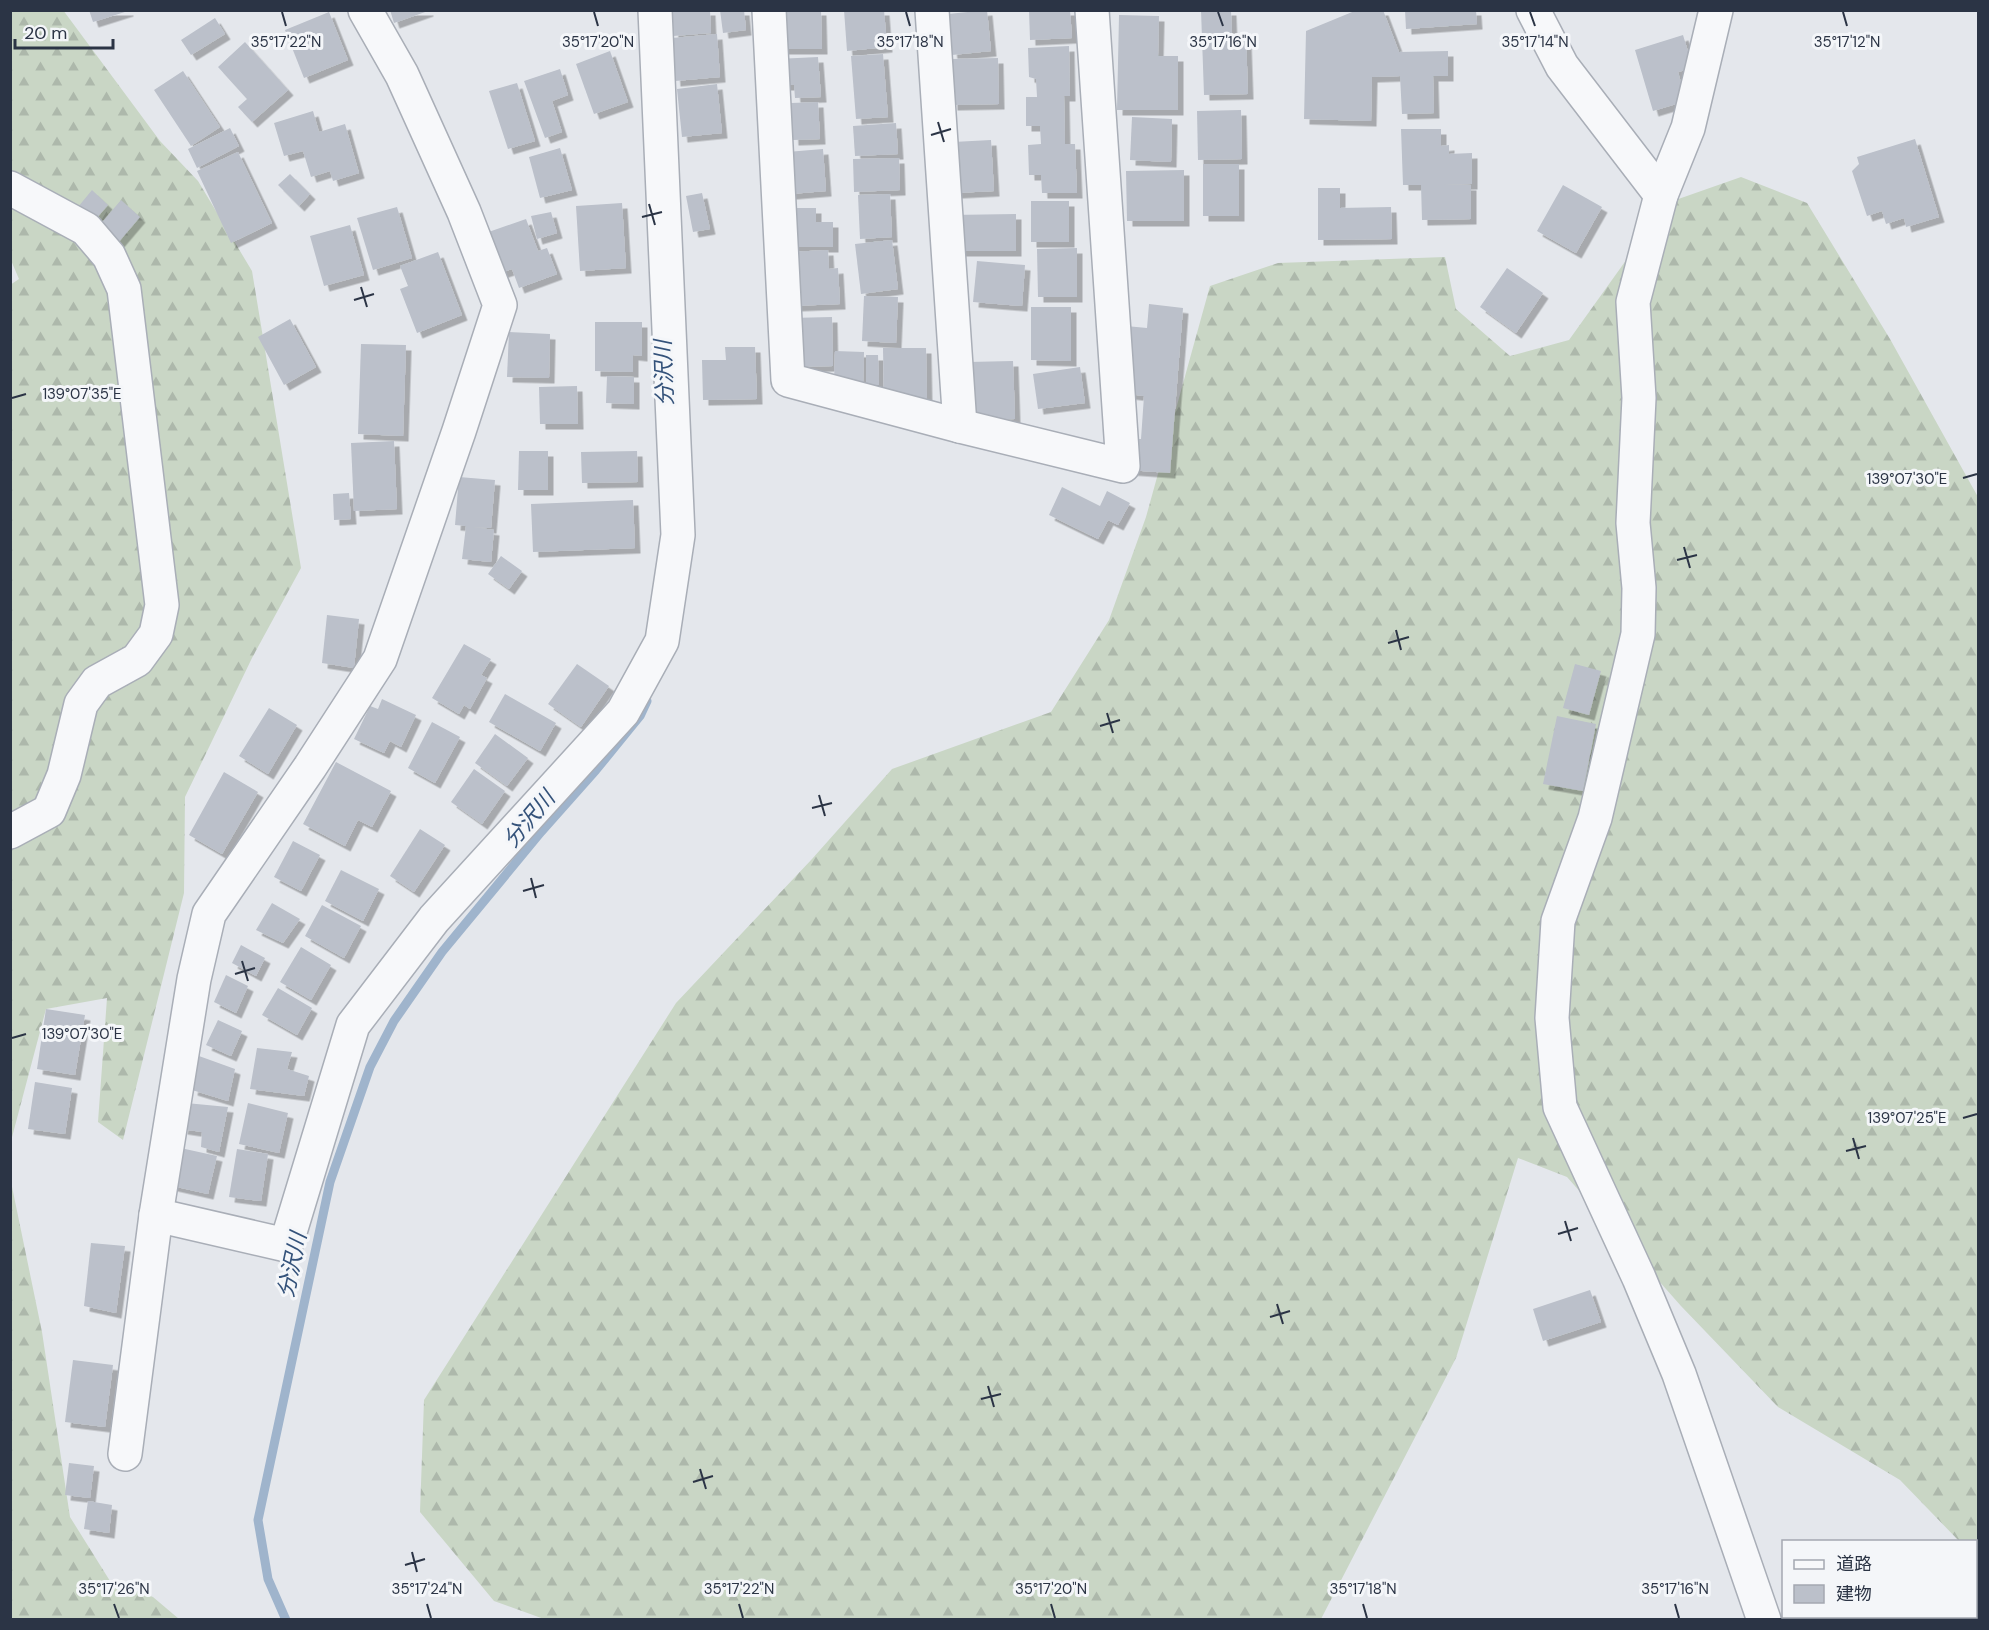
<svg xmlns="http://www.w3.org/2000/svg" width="1989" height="1630" viewBox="0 0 1989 1630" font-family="'DM Sans','Noto Sans JP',sans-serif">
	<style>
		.forest { fill: url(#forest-firs) }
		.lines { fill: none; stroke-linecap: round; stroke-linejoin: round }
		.stream { stroke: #9fb4cc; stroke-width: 9 }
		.building { fill: #bbc0ca; filter: url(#shadow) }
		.street-casing { stroke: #a9aeb7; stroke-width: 36 }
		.street { stroke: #f7f8fa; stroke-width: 33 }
		.ticks { fill: none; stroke: #2b3445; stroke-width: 2 }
		.labels { text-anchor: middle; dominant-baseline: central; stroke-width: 6; stroke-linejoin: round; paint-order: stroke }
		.water-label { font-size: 22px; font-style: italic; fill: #34527a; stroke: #f4f6f9 }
		.ticks-label { font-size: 15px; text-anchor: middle; fill: #2b3445; stroke: #f4f6f9; stroke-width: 6; stroke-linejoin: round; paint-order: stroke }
	</style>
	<defs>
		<pattern id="forest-firs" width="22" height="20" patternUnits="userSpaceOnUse" patternTransform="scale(1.5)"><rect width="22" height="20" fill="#c9d6c5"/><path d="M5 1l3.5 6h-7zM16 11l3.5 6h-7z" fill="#adb8ab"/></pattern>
		<filter id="shadow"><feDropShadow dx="5.5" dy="5.5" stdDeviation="0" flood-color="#0004"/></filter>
	</defs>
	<rect width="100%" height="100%" fill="#e4e7ec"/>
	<!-- forest -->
	<g class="forest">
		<path d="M63 10 160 141 198 181 252 271 301 568 252 658 185 797 184 893 123 1140 98 1122 107 998 46 1009 11 1141 10 285 19 279 10 258V11Z"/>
		<path d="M1741 177 1807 203 1890 339 1978 497V1563L1976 1560V1542L1959 1541 1900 1480 1778 1407 1681 1306 1567 1177 1518 1158 1456 1358 1321 1619H544L494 1601 420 1512 424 1400 676 1003 812 859 892 769 1051 712 1109 620 1146 517 1210 286 1278 263 1445 257 1456 309 1510 356 1569 340 1667 203Z"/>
		<path d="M10 1177 42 1332 70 1517 110 1581 153 1597 179 1619H11Z"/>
	</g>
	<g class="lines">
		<!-- stream -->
		<path class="stream" d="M286 1620 268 1579 258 1520 330 1182 370 1067 394 1021 442 952 541 832 596 770 640 716 647 701"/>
	</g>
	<!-- building -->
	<g class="building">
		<path d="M89 10H128V11L93 22Z"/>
		<path d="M390 10H428V11L394 23Z"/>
		<path d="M672 10H710L711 33 673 36Z"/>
		<path d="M720 10H744L746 30 723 33Z"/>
		<path d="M778 10H821L822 49H778Z"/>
		<path d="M844 10H884L887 47 847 51Z"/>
		<path d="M987 10 991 51 952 55 948 14Z"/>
		<path d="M1029 10H1070L1072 38 1030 40Z"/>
		<path d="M1201 10H1231L1232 38 1246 37 1248 94 1204 95Z"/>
		<path d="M1357 10H1383L1399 52 1448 51V76H1433L1434 113 1402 114 1400 76 1372 77 1371 121 1304 119 1306 31Z"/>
		<path d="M1405 10H1476L1477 24 1406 29Z"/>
		<path d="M329 12 348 60 304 78 285 30Z"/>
		<path d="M1119 15 1159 16 1158 56H1178V110H1117Z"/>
		<path d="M215 18 225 34 191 55 181 40Z"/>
		<path d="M717 34 720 77 675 81 672 38Z"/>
		<path d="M1683 35 1693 68 1678 72 1686 101 1653 111 1635 50Z"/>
		<path d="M245 42 288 90 252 122 238 107 247 99 218 67Z"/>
		<path d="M1069 46 1070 96H1064L1065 144H1075L1077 193H1042L1041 175H1029L1028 145 1041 144 1040 126H1026V97H1037L1036 79 1029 77 1028 48Z"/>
		<path d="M610 51 628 102 594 114 576 64Z"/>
		<path d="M883 54 888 117 856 119 851 56Z"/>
		<path d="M818 57 821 97 795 98 794 85H778L777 59Z"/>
		<path d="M998 58 999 104 952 105 951 59Z"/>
		<path d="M560 69 568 95 552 101 562 132 545 138 524 81Z"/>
		<path d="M183 71 220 127 191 146 154 90Z"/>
		<path d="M517 83 535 141 508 149 489 91Z"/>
		<path d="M717 84 722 133 682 137 677 89Z"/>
		<path d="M818 102 820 139 793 140 791 103Z"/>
		<path d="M1241 110 1242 159 1198 160 1197 111Z"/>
		<path d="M313 111 319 132 345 124 359 173 333 181 330 171 311 177 303 151 284 156 274 123Z"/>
		<path d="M1132 117 1172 119 1171 162 1130 160Z"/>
		<path d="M896 123 898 154 855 156 853 126Z"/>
		<path d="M230 128 239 146 197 168 188 149Z"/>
		<path d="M1401 129H1441V146L1449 145V154L1472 153V184H1444L1471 185V219L1422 220 1421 185H1403Z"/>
		<path d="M1915 139 1939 217 1906 227 1904 218 1886 224 1882 211 1867 216 1852 171 1859 164 1857 157Z"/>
		<path d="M991 140 994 191 956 193 953 142Z"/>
		<path d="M560 148 572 190 540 198 529 157Z"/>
		<path d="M823 149 826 191 779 195 775 153Z"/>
		<path d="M238 152 272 223 231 243 197 171Z"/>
		<path d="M899 158 900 190 854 192 853 159Z"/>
		<rect x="1203" y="164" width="36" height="52"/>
		<path d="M1184 170V221H1127L1126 171Z"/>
		<path d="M290 174 310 194 299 206 278 185Z"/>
		<path d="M1563 185 1602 207 1576 253 1537 231Z"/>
		<path d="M1318 188H1340V208L1391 207 1392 239 1318 240Z"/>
		<path d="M92 190 108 205 95 220 78 207Z"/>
		<path d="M702 193 710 229 693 232 686 196Z"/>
		<path d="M890 194 892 237 860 239 858 195Z"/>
		<path d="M121 200 140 217 117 244 98 227Z"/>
		<rect x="1031" y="201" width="38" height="41"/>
		<path d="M622 203 626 268 580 271 576 206Z"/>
		<path d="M397 207 412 258 373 270 357 218Z"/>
		<path d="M789 208H816V222H833V247H789Z"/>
		<path d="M551 212 557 233 537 239 531 216Z"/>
		<path d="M1016 214V251H950V215Z"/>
		<path d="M526 219 538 251 547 248 557 274 519 288 512 269 494 275 480 235Z"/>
		<path d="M350 225 364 275 324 286 310 236Z"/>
		<path d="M892 240 898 289 861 294 855 244Z"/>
		<path d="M1077 248V297H1038L1037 249Z"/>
		<path d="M828 250 829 269 838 268 840 304 793 306 790 252Z"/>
		<path d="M438 252 462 315 417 333 400 289 408 286 400 266Z"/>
		<path d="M977 261 1025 265 1022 306 973 302Z"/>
		<path d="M1507 268 1543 293 1516 333 1480 307Z"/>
		<path d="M864 296 898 297 896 343 862 341Z"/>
		<path d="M1149 304 1183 308 1170 473 1128 470 1131 439H1141L1144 396 1121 393 1126 326 1147 328Z"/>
		<path d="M1031 307H1071V361L1031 360Z"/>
		<path d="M832 317 833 366 791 367 790 318Z"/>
		<path d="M290 319 316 367 284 385 258 337Z"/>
		<path d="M595 322H642V356L633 355V372L595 371Z"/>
		<path d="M509 332 550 334 549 378 507 377Z"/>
		<path d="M361 344 406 345 403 436 358 434Z"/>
		<path d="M725 347H755L757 399 703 400 702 360H726Z"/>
		<path d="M883 348H926L927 401 884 402Z"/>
		<path d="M835 351 864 352 863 384 834 383Z"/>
		<path d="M866 355H878L879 385H866Z"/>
		<path d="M1013 361 1015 419 969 420 968 362Z"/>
		<path d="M1080 367 1085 403 1038 409 1033 374Z"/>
		<path d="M607 376 634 377V404L606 403Z"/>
		<path d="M577 386 578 424H540L539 387Z"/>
		<path d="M394 441 397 509 354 511 351 443Z"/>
		<path d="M519 451H548V490H518Z"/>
		<path d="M637 451 638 482 582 483 581 452Z"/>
		<path d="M459 477 495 480 491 528 473 527 494 530 491 562 462 559 466 526 455 525Z"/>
		<path d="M1062 487 1100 506 1107 491 1130 503 1118 525 1108 520 1098 539 1049 515Z"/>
		<path d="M349 493 351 519 334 520 333 494Z"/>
		<path d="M633 500 635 548 533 552 531 504Z"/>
		<path d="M501 556 522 571 509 589 488 574Z"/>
		<path d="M327 615 359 619 354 668 322 663Z"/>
		<path d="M464 644 491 659 481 675 487 678 470 709 464 705 459 714 432 698Z"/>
		<path d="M577 664 609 686 581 727 548 704Z"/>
		<path d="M1575 664 1601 671 1589 715 1563 708Z"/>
		<path d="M505 694 556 723 540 751 489 722Z"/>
		<path d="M382 699 416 715 401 747 390 741 384 753 354 739 370 706 378 709Z"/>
		<path d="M269 708 297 725 268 774 239 756Z"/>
		<path d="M1557 716 1596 724 1583 791 1543 784Z"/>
		<path d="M432 722 460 737 435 783 408 768Z"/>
		<path d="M495 734 528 758 507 786 475 763Z"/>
		<path d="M336 762 391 791 372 827 358 820 345 846 303 824Z"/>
		<path d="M474 769 505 791 482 824 451 802Z"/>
		<path d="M224 772 258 792 222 854 189 835Z"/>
		<path d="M420 829 445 845 414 892 390 876Z"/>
		<path d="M293 841 320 855 301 891 274 877Z"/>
		<path d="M341 870 379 889 363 921 325 901Z"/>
		<path d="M272 903 300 919 283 943 256 930Z"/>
		<path d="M322 905 361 926 344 958 305 936Z"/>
		<path d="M241 945 265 958 256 976 232 963Z"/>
		<path d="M301 947 331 965 311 1000 280 982Z"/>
		<path d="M226 975 248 986 236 1013 214 1002Z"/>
		<path d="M278 988 312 1008 297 1035 262 1015Z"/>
		<path d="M46 1009 85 1015 75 1075 37 1069Z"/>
		<path d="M218 1020 242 1031 231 1056 206 1045Z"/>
		<path d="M257 1048 292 1052 287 1069 309 1076 304 1096 250 1089Z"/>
		<path d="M199 1056 235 1069 228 1101 192 1090Z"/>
		<path d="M35 1082 72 1088 65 1134 28 1129Z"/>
		<path d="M186 1103 228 1107 219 1152 201 1147 202 1132 182 1129Z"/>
		<path d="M248 1103 288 1113 279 1153 239 1144Z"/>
		<path d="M176 1147 217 1156 208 1194 168 1185Z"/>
		<path d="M237 1149 268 1154 261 1201 229 1197Z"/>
		<path d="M91 1243 125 1246 116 1313 84 1306Z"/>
		<path d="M1590 1290 1601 1322 1543 1341 1533 1309Z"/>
		<path d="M73 1360 113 1365 105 1427 65 1422Z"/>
		<path d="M69 1463 94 1466 90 1498 65 1495Z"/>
		<path d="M88 1501 112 1505 109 1533 84 1529Z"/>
	</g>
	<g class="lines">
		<!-- street casing -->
		<g class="street-casing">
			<g id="street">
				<path d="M769 10 788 380 960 426 1123 466 1092 10"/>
				<path d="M932 10 960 426"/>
				<path d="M1533 10 1562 66 1661 195"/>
				<path d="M1716 10 1688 128 1661 195 1633 302 1639 398 1633 523 1639 588 1638 634 1595 818 1558 921 1552 1018 1560 1107 1639 1278 1679 1374 1764 1620"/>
				<path d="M10 188 86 229 109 256 124 289 162 605 156 634 137 660 97 682 81 704 64 775 49 811 10 832"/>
				<path d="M156 1215 286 1245 353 1025 434 919 623 712 662 641 678 535 655 10"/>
				<path d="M125 1454 156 1215 194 979 209 914 310 767 380 659 459 431 500 305 464 212 402 75 365 10"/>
			</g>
		</g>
		<!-- street -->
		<use href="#street" class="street"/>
	</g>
	<!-- ticks -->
	<path class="ticks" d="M282 12 286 26M594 12 598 26M906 12 910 26M1218 12 1223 26M1530 12 1535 26M1843 12 1847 26M938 122 944 142M931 135 951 129M649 204 655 225M642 217 662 212M361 287 367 307M354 300 374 294M12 398 26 394M1963 478 1977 474M1684 547 1690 568M1677 560 1697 555M1396 630 1401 650M1388 643 1409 637M1107 713 1113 733M1100 726 1120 720M819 795 825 816M812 808 832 803M531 878 536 898M523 891 544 885M242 961 248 981M235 974 255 968M12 1038 26 1034M1963 1118 1977 1114M1853 1138 1859 1159M1846 1151 1866 1146M1565 1221 1571 1241M1558 1234 1578 1228M1277 1304 1283 1324M1270 1317 1290 1311M988 1386 994 1407M981 1399 1001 1394M700 1469 706 1489M693 1482 713 1476M412 1552 417 1572M405 1565 425 1559M114 1604 119 1618M427 1604 431 1618M739 1604 743 1618M1051 1604 1055 1618M1363 1604 1367 1618M1675 1604 1679 1618"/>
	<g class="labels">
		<!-- water labels -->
		<g class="water-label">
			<text transform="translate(664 373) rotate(-92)">分沢川</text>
			<text transform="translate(529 819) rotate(-50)">分沢川</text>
			<text transform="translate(292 1265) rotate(-78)">分沢川</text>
		</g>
	</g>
	<g class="ticks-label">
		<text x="286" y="47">35°17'22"N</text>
		<text x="598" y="47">35°17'20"N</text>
		<text x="910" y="47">35°17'18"N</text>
		<text x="1223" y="47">35°17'16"N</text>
		<text x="1535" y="47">35°17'14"N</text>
		<text x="1847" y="47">35°17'12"N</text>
		<text x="82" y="399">139°07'35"E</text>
		<text x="1907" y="484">139°07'30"E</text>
		<text x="82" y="1039">139°07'30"E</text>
		<text x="1907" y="1123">139°07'25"E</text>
		<text x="114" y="1594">35°17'26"N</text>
		<text x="427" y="1594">35°17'24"N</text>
		<text x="739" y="1594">35°17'22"N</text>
		<text x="1051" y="1594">35°17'20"N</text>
		<text x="1363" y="1594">35°17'18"N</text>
		<text x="1675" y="1594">35°17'16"N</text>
	</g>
	<!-- border -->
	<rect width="1989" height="1630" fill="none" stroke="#2b3445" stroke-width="24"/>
	<!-- legend -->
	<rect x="1782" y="1540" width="195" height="78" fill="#f4f6f9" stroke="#a4a8b1" stroke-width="1.5"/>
	<rect x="1794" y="1560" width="30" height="9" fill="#f7f8fa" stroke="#a4a8b1" stroke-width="1.5"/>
	<text x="1836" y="1570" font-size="18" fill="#2b3445">道路</text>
	<rect x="1794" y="1585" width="30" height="18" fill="#bbc0ca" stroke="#a4a8b1" stroke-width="1.5"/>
	<text x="1836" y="1600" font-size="18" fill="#2b3445">建物</text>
	<!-- scale -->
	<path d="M15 39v9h98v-9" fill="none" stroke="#2b3445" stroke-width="3"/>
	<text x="24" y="39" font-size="18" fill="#2b3445" stroke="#f4f6f9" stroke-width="4.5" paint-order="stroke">20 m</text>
</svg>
